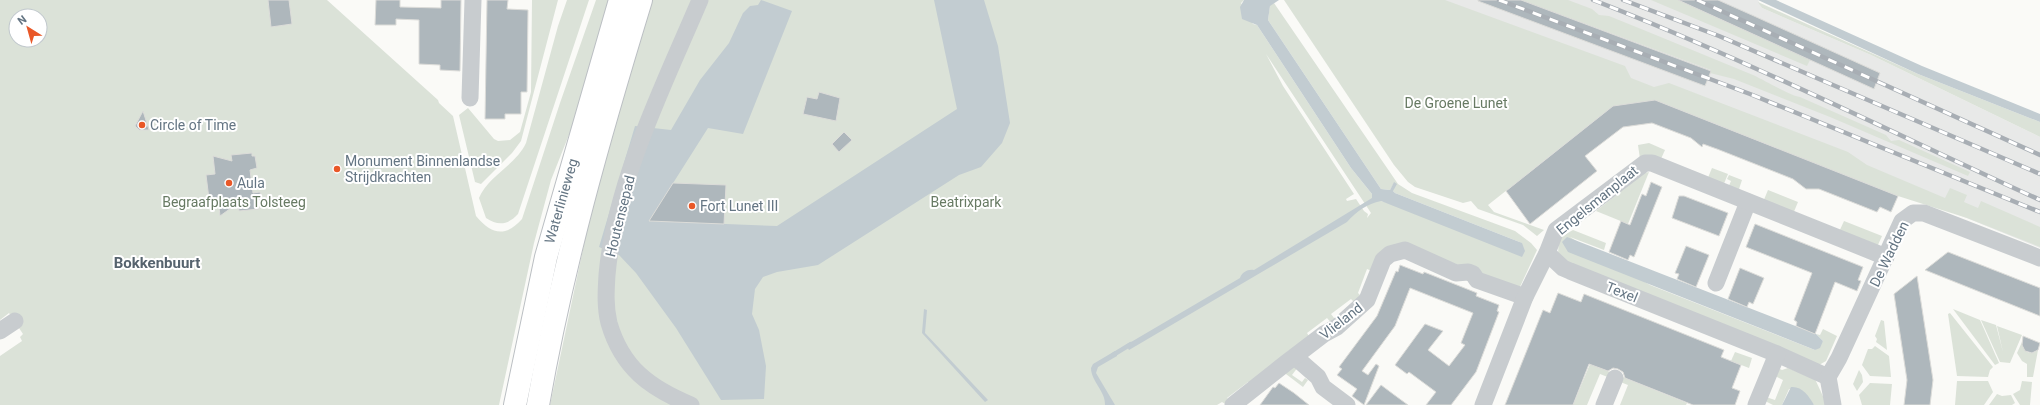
<svg xmlns="http://www.w3.org/2000/svg" width="2040" height="405" viewBox="0 0 2040 405" font-family="Roboto,sans-serif">
	<style>
		.built { fill: #e8e9e8 }
		.green { fill: #dbe2d8; fill-rule: evenodd }
		.water { fill: #c2ccd1 }
		.lines { fill: none; stroke-linecap: round; stroke-linejoin: round }
		.stream { stroke: #c2ccd1; stroke-width: 4.5 }
		.building { fill: #aeb7bc; stroke: #dcdcd9 }
		.primary-casing { stroke: #bbbfc3; stroke-width: 24 }
		.minor { stroke: #c8cccf; stroke-width: 17 }
		.primary { stroke: #fff; stroke-width: 22 }
		.rail-casing { stroke: #a8aeb4; stroke-width: 4.5 }
		.rail { stroke: #fff; stroke-width: 3; stroke-dasharray: 9; stroke-linecap: butt }
		.poi-dot { fill: #e95828; stroke: #fff; stroke-width: 1.5 }
		.labels { text-anchor: middle; dominant-baseline: central; stroke-width: 4; stroke-linejoin: round; paint-order: stroke }
		.park-label { font-size: 14px; fill: #677a63; stroke: #fff }
		.poi-label { font-size: 14px; fill: #647583; stroke: #fff; text-anchor: start }
		.street-label { font-size: 14px; fill: #647583; stroke: #fff }
		.neighbourhood-label { font-size: 15px; font-weight: bold; fill: #56636e; stroke: #fff }
	</style>
	<rect width="100%" height="100%" fill="#fafaf7"/>
	<!-- built -->
	<path class="built" d="M1424 0H1758L1762 8 1871 55 2040 137V248L1626 79Z"/>
	<!-- green -->
	<g class="green">
		<path d="M0 0H327L438 100 439 103 453 116 476 216C491 234 505 238 522 219L560 103 596 0H613L578 112 551 180 534 243 499 405H0V356L22 341 20 337 23 334 9 313 0 320ZM16 16H40V40H16Z"/>
		<path d="M532 0H558L521 141 512 153 481 184 475 182 459 115 468 108 494 139 498 141 510 140 520 132 531 92Z"/>
		<path d="M567 0H589L518 214C508 225 498 226 486 218L479 198C488 176 516 165 526 143L558 26Z"/>
		<path d="M649 0H1244L1241 3 1253 24 1257 25 1351 168 1372 194 1381 201 1522 243 1395 193 1393 191 1394 183 1390 190 1381 189 1268 20 1270 5 1274 3 1398 184 1412 193 1515 231 1531 243 1537 250 1519 289 1403 243 1372 271 1367 269 1358 293 1361 296 1355 303 1351 299 1331 314 1337 322 1333 325 1327 318 1307 333 1310 338 1288 351 1251 385 1248 382 1227 398 1230 402 1227 405 1222 402 1217 405H550L605 145ZM1266 54 1371 213 1367 218 1368 214 1364 211 1356 199 1347 201 1346 199 1354 194 1283 86Z"/>
		<path d="M1284 0H1445L1625 66 1631 78 1654 87 1669 83 1848 152 1867 165 1945 198 1950 188 1967 195 1964 202 1978 208 1981 201 2040 227V247L1967 218 1898 196 1655 100 1613 106 1488 205 1494 212 1544 230 1537 236 1523 225 1478 209 1471 201 1463 203 1415 187 1408 182 1394 165Z"/>
		<path d="M1521 0H1568L1592 9 1599 15 1609 16C1658 36 1705 55 1753 75 1766 81 1789 95 1800 97L1886 135 1891 141 1899 140 1970 172 1968 176 1830 117 1734 79 1710 73 1711 70Z"/>
		<path d="M1651 0H1678L1810 60 1807 66Z"/>
		<path d="M1758 2 1918 74 2040 122V137L1871 55 1762 8Z"/>
		<path d="M1649 143 1665 150 1660 161 1640 159 1638 145Z"/>
		<path d="M1712 168 1728 174 1723 186 1707 180Z"/>
		<path d="M1649 172 1628 224 1596 211 1644 173Z"/>
		<path d="M1729 175 1742 180 1738 192 1728 188 1731 181 1727 179Z"/>
		<path d="M1768 190 1798 202 1793 214 1763 202Z"/>
		<path d="M1844 221 1882 236 1877 247 1839 232Z"/>
		<path d="M1573 230 1606 243 1604 250 1570 237 1650 285 1815 350 1823 341 1816 334 1820 335 1823 329 1837 336 1826 361 1819 365 1572 266 1558 254 1559 238Z"/>
		<path d="M1953 309 1980 320 1999 363 1995 365Z"/>
		<path d="M1950 313 1993 367 1990 370 1988 377 1957 376 1948 314Z"/>
		<path d="M1881 320 1884 321 1887 350 1876 342 1877 339 1875 336Z"/>
		<path d="M1981 320 1996 325 2003 352 1997 326 2022 335 2010 363 2000 362Z"/>
		<path d="M2022 342C2023 352 2030 356 2038 350L2033 377H2027V364L2022 361 2017 353Z"/>
		<path d="M1875 346 1889 356 1891 377 1870 376 1862 365 1868 349H1872Z"/>
		<path d="M1735 352 1752 358 1749 368 1731 361Z"/>
		<path d="M1590 364 1687 403 1686 405H1620L1628 385 1600 374 1587 405H1573Z"/>
		<path d="M1289 365 1298 367 1292 375 1302 382 1305 378 1308 380 1303 387 1282 371Z"/>
		<path d="M1788 368 1815 379 1827 405H1814L1802 391 1789 389 1782 405H1773L1765 401 1766 397 1775 400 1783 380 1775 376 1780 369 1782 370Z"/>
		<path d="M1859 370 1862 375 1863 382 1857 391 1853 384Z"/>
		<path d="M1957 381H1988L1993 392 1984 405H1955Z"/>
		<path d="M2022 381 2032 382 2030 405H2020L2013 394 2020 390Z"/>
		<path d="M1870 383 1892 384 1890 405H1862L1859 395Z"/>
		<path d="M1997 394 2002 396 2011 395 2015 403 2012 405H1989Z"/>
	</g>
	<!-- water -->
	<g class="water">
		<path d="M761 0 792 11 743 134 708 128 649 221 777 226 957 109 934 0H984L998 46 1010 123 1002 143 981 167 959 175 818 265 777 272 763 277 755 289 752 314 759 330 766 366 764 399 721 400 676 328 636 273 619 255 599 247 635 126 671 130 700 80 729 43 743 13 750 6 758 5Z"/>
		<path d="M1244 0H1279L1270 6 1268 20 1381 189 1390 190 1394 182 1397 184 1393 191 1395 193 1522 243 1525 251 1522 257 1381 201C1367 204 1357 211 1347 222L1129 350 1126 345 1240 278C1242 272 1248 269 1254 270L1372 198V194L1351 168 1257 25 1242 19 1240 7Z"/>
		<path d="M1758 0H1776L1922 66 2040 114V122L1918 74Z"/>
		<path d="M1567 237 1816 334 1823 341 1820 348 1815 350 1568 252 1562 242Z"/>
		<path d="M924 309 927 310 925 333 988 400 985 402 922 333Z"/>
		<path d="M1115 351 1117 352V356L1098 367 1096 373 1115 405H1105C1106 392 1091 381 1091 368L1093 364Z"/>
		<path d="M1791 387C1802 386 1809 396 1814 405H1782Z"/>
	</g>
	<g class="lines">
		<!-- stream -->
		<path class="stream" d="M1113 355 1131 344"/>
	</g>
	<!-- building -->
	<g class="building">
		<path d="M268 0H289L292 24 271 27Z"/>
		<path d="M376 0H400V7L441 8V0H461L460 71 440 70V65L419 64V20L396 19V25H375Z"/>
		<path d="M487 0H508L507 9 528 10 527 92H521V114H505V119H485Z"/>
		<path d="M1478 0H1521L1711 71 1705 86 1478 1Z"/>
		<path d="M1678 0H1718L1754 16 1880 73 1874 89Z"/>
		<path d="M819 92 840 98 836 121 803 114 807 97 817 99Z"/>
		<path d="M1655 100 1898 196 1891 212 1880 207 1877 212 1819 189H1806L1793 179 1717 149 1703 144 1702 147 1691 138 1652 123 1623 127 1585 156 1597 171 1530 224 1506 191 1613 106Z"/>
		<path d="M143 111 149 130H139L135 126Z"/>
		<path d="M844 132 852 140 839 152 832 144Z"/>
		<path d="M252 153V156H255L257 168 250 170 253 193 260 192 262 205H258L259 209 239 211 238 203 220 216 218 198 209 199 206 175 215 174 213 156 232 161 231 155Z"/>
		<path d="M1651 182 1662 187 1634 257 1630 255 1628 260 1609 252 1621 221 1630 225 1642 194 1646 196Z"/>
		<path d="M673 183 726 185 724 224 649 221Z"/>
		<path d="M1679 196H1684L1728 213 1719 236 1672 218Z"/>
		<path d="M1755 224 1863 267 1858 280 1861 281 1857 291 1835 282 1815 334 1796 326 1797 322 1794 320 1812 273 1746 247Z"/>
		<path d="M1686 246 1709 255 1696 287 1677 279 1679 274 1675 273Z"/>
		<path d="M1948 252 2040 288V316L1925 270Z"/>
		<path d="M1400 265 1423 274 1424 272 1462 287 1477 293 1476 296 1499 305 1497 311 1499 312 1476 372 1451 405H1426L1436 392 1409 372 1407 374 1395 365 1425 324 1443 331 1428 350 1449 366 1465 345 1461 343 1473 313 1410 288 1395 326 1362 371 1368 375 1376 364 1379 366 1364 405 1352 396 1357 389 1337 375 1342 369 1339 367 1377 316 1396 271 1398 272Z"/>
		<path d="M1740 268 1764 278 1753 304 1749 302 1747 307 1728 299Z"/>
		<path d="M1917 276 1933 380 1930 405H1904L1907 380 1894 294Z"/>
		<path d="M1558 293 1581 302 1584 294 1724 350 1721 357 1741 365 1732 388 1740 391 1735 405H1693L1625 378 1623 372 1618 369 1613 368 1608 371 1589 364 1573 405H1505L1543 310 1550 313Z"/>
		<path d="M2023 336 2040 343 2038 350 2032 353 2025 351 2022 345Z"/>
		<path d="M1279 383 1294 393 1309 405H1260L1273 387 1275 388Z"/>
		<path d="M1381 385 1393 394 1408 405H1366Z"/>
	</g>
	<g class="lines">
		<!-- primary casing -->
		<g class="primary-casing">
			<g id="primary">
				<path d="M515 405 546 257 620 0"/>
				<path d="M538 405C562 267 600 134 641 0"/>
			</g>
		</g>
		<!-- minor -->
		<g class="minor">
			<path d="M470 98 473 0"/>
			<path d="M1547 253 1563 268 1570 271 1777 354 1828 377"/>
			<path d="M1716 283 1748 202"/>
			<path d="M0 331 15 321"/>
			<path d="M1295 357 1318 377 1323 387 1347 405"/>
			<path d="M1828 377 1839 358 1902 221 1913 213H1924L2040 258"/>
			<path d="M1828 377 1833 405"/>
			<path d="M691 405C650 388 622 368 609 323 605 307 606 291 607 275 615 182 664 85 700 0"/>
			<path d="M1233 405 1286 363 1324 334 1337 327 1367 300 1383 260 1390 254 1405 250 1456 273 1468 272 1473 274 1477 280 1525 297"/>
			<path d="M1483 405 1525 297 1547 253 1556 230 1645 163H1652L1886 257"/>
			<path d="M1604 405 1615 378"/>
			<path d="M1756 405 1777 354"/>
		</g>
		<!-- primary -->
		<use href="#primary" class="primary"/>
		<!-- rail casing -->
		<g class="rail-casing">
			<g id="rail">
				<path d="M1499 0 1750 94 2040 212"/>
				<path d="M1593 0C1745 59 1891 132 2040 200"/>
				<path d="M1623 0 1719 36 2040 174"/>
				<path d="M1697 0 2040 155"/>
			</g>
		</g>
		<!-- rail -->
		<use href="#rail" class="rail"/>
	</g>
	<!-- markers -->
	<g class="poi-dot">
		<circle cx="142" cy="125" r="4"/>
		<circle cx="337" cy="169" r="4"/>
		<circle cx="229" cy="183" r="4"/>
		<circle cx="692" cy="206" r="4"/>
	</g>
	<g class="labels">
		<!-- park labels -->
		<g class="park-label">
			<text x="1456" y="103">De Groene Lunet</text>
			<text x="234" y="202">Begraafplaats Tolsteeg</text>
			<text x="966" y="202">Beatrixpark</text>
		</g>
		<!-- poi labels -->
		<g class="poi-label">
			<text x="150" y="125">Circle of Time</text>
			<text x="345" y="161">Monument Binnenlandse<tspan x="345" dy="16">Strijdkrachten</tspan></text>
			<text x="237" y="183">Aula</text>
			<text x="700" y="206">Fort Lunet III</text>
		</g>
		<!-- street labels -->
		<g class="street-label">
			<text transform="translate(1597 200) rotate(-39)">Engelsmanplaat</text>
			<text transform="translate(561 201) rotate(-74)">Waterlinieweg</text>
			<text transform="translate(620 216) rotate(-76)">Houtensepad</text>
			<text transform="translate(1889 254) rotate(-64)">De Wadden</text>
			<text transform="translate(1622 292) rotate(22)">Texel</text>
			<text transform="translate(1341 321) rotate(-38)">Vlieland</text>
		</g>
		<!-- neighbourhood labels -->
		<g class="neighbourhood-label">
			<text x="157" y="263">Bokkenbuurt</text>
		</g>
	</g>
	<!-- north arrow -->
	<g transform="translate(28 28) rotate(323)"><circle r="19" fill="#ffffff" stroke="#c1c8cd"/>
	<path d="M0-3L7 15L0 10L-7 15Z" fill="#e95828"/>
	<text y="-6" font-size="11" font-weight="bold" text-anchor="middle" fill="#647583">N</text>
	</g>
</svg>
